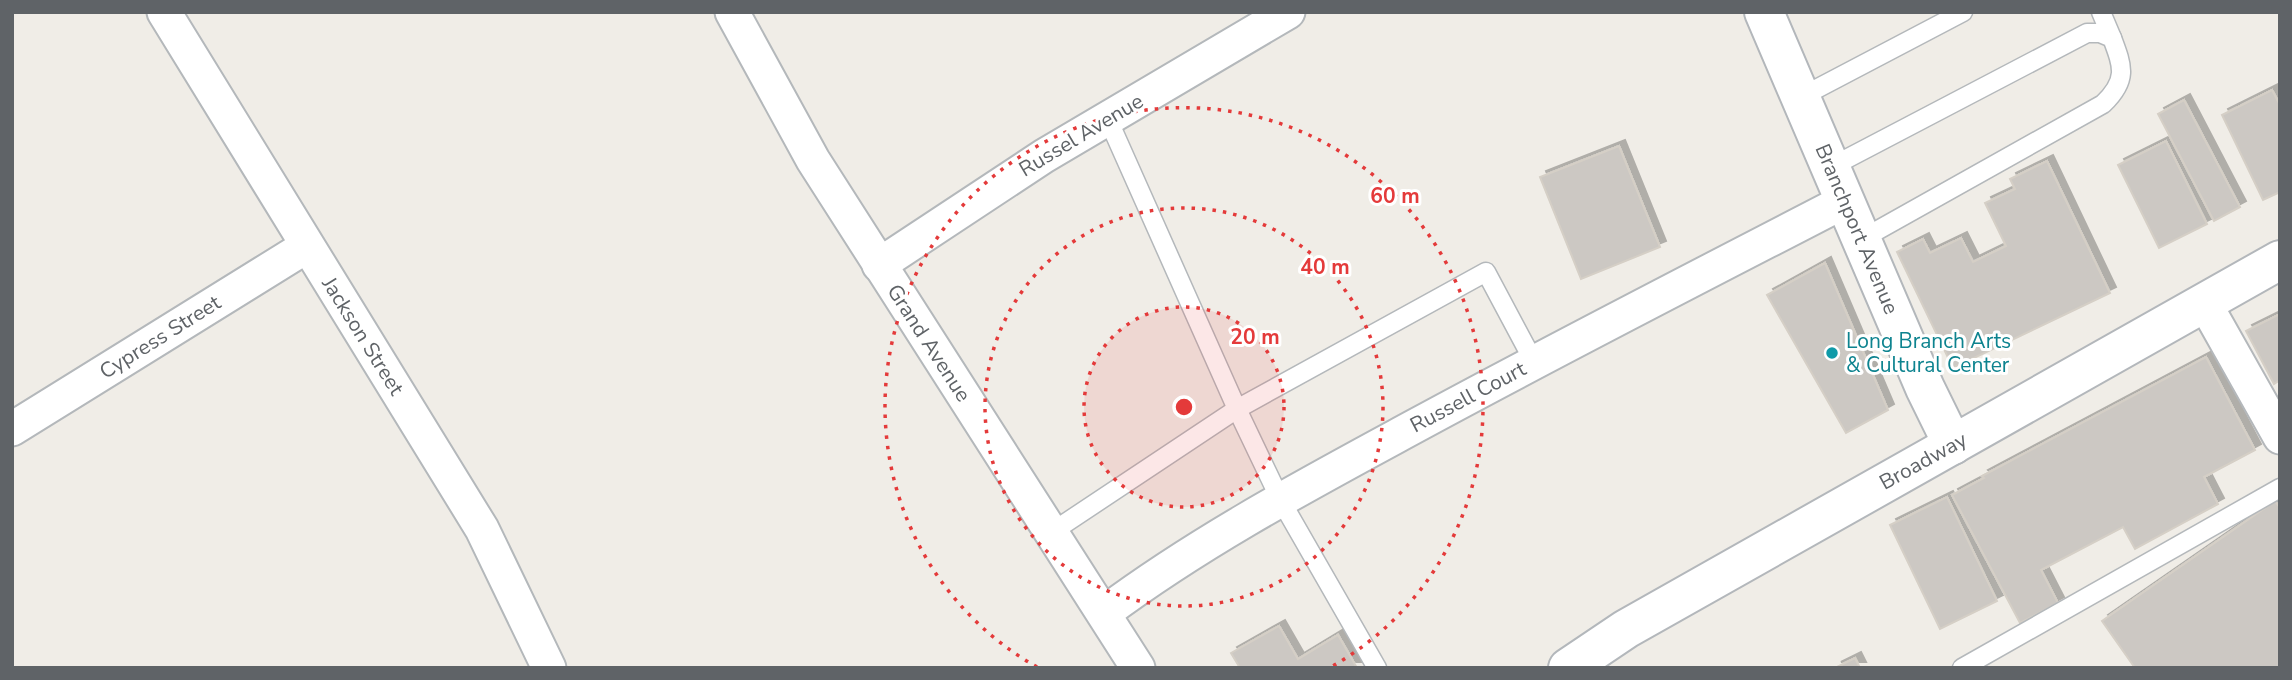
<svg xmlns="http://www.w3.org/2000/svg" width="2292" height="680" viewBox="0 0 2292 680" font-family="'Nunito Sans',sans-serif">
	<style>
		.building { fill: #ccc8c3; stroke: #d5cfc6; stroke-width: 2; filter: url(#shadow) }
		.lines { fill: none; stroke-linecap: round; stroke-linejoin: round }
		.lane-casing { stroke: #b4b8bb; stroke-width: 21 }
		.street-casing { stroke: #b4b8bb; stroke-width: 37 }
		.secondary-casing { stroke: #b3b7bb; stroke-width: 42 }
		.lane { stroke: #fff; stroke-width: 18 }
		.street { stroke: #fff; stroke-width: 33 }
		.secondary { stroke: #fff; stroke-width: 38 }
		.ring { fill: none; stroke: #e43a3a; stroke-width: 3.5; stroke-dasharray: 3.5 7 }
		.culture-dot { fill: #0f9aa8; stroke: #fff; stroke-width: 2.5 }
		.labels { text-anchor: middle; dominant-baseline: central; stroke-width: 6; stroke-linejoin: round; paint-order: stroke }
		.street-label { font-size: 21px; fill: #5f6367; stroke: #fff }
		.culture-label { font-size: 21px; fill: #0d838f; stroke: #fff; text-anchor: start }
		.centre { fill: #e43a3a; stroke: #fff; stroke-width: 3.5 }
		.ring-label { font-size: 21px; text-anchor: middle; font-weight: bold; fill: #e43a3a; stroke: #fff; stroke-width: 6; stroke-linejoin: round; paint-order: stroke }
	</style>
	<defs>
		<filter id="shadow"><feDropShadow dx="6" dy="-6" stdDeviation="0" flood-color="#0004"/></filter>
	</defs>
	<rect width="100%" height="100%" fill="#f0ede7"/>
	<!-- building -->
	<g class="building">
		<path d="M2272 90 2280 105V192L2263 200 2222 115Z"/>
		<path d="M2184 100 2240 207 2214 221 2158 114Z"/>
		<path d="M2166 141 2207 224 2159 248 2118 165Z"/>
		<path d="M1619 146 1660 247 1581 279 1540 177Z"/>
		<path d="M2047 161 2110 293 1953 368 1897 252 1923 239 1930 253 1961 238 1973 262 2006 246 1985 203 2015 189 2010 179Z"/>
		<path d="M1825 263 1888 410 1846 433 1767 295Z"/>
		<path d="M2280 314V380L2274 384 2246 331Z"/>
		<path d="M2206 357 2255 450 2204 477 2218 504 2135 549 2123 527 2041 570 2058 603 2020 623 1952 495 1984 478 1982 476Z"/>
		<path d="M1947 497 1997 601 1940 629 1890 525Z"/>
		<path d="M2275 501 2280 508V668H2135L2102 621Z"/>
		<path d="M1279 626 1298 659 1338 635 1357 668H1240L1231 653Z"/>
		<path d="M1855 658 1860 668H1835Z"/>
	</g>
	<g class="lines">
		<!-- lane casing -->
		<g class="lane-casing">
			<g id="lane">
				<path d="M2101 12 2112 38"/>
				<path d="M1801 97 1963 12"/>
				<path d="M1107 117 1237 409 1280 499 1377 668"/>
				<path d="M1831 167 2087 33H2100L2112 38C2123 67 2128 80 2103 104L1862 239"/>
				<path d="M1052 532 1237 409 1486 272 1534 362"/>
				<path d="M1962 668 2280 488"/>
			</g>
		</g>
		<!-- street casing -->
		<g class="street-casing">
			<g id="street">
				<path d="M164 12 482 529 549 668"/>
				<path d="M732 12 813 160 1138 668"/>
				<path d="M879 265 1044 156 1288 12"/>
				<path d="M2204 302 2280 437"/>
				<path d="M12 429 307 246"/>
				<path d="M1104 613C1202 540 1310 483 1417 425 1559 348 1702 275 1845 201"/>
			</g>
		</g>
		<!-- secondary casing -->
		<g class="secondary-casing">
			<g id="secondary">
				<path d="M1764 12 1925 388 1953 445"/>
				<path d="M1568 668 1626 629 2280 260"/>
			</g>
		</g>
		<!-- lane -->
		<use href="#lane" class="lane"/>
		<!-- street -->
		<use href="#street" class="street"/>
		<!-- secondary -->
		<use href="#secondary" class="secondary"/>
	</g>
	<!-- distance rings -->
	<circle cx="1184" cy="407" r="100" fill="#e43a3a" fill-opacity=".12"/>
	<g class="ring">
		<circle cx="1184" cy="407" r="100"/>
		<circle cx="1184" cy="407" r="199"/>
		<path d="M1037 667A299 299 0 1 1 1331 667"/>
	</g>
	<!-- markers -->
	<circle class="culture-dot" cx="1832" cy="353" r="7"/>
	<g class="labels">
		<!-- street labels -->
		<g class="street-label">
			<text transform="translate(1081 135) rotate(-31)">Russel Avenue</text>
			<text transform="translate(1857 229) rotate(67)">Branchport Avenue</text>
			<text transform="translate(363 336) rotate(58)">Jackson Street</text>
			<text transform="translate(160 337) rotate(-32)">Cypress Street</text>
			<text transform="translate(929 343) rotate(57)">Grand Avenue</text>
			<text transform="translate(1468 397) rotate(-28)">Russell Court</text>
			<text transform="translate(1923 461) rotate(-29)">Broadway</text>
		</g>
		<!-- culture labels -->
		<g class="culture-label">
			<text x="1846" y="341">Long Branch Arts<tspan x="1846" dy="24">&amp; Cultural Center</tspan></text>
		</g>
	</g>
	<circle cx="1184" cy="407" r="10" class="centre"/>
	<g class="ring-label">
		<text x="1395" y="203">60 m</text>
		<text x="1325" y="274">40 m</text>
		<text x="1255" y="344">20 m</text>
	</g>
	<!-- border -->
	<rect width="2292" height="680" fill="none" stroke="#5f6367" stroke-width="28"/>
</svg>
